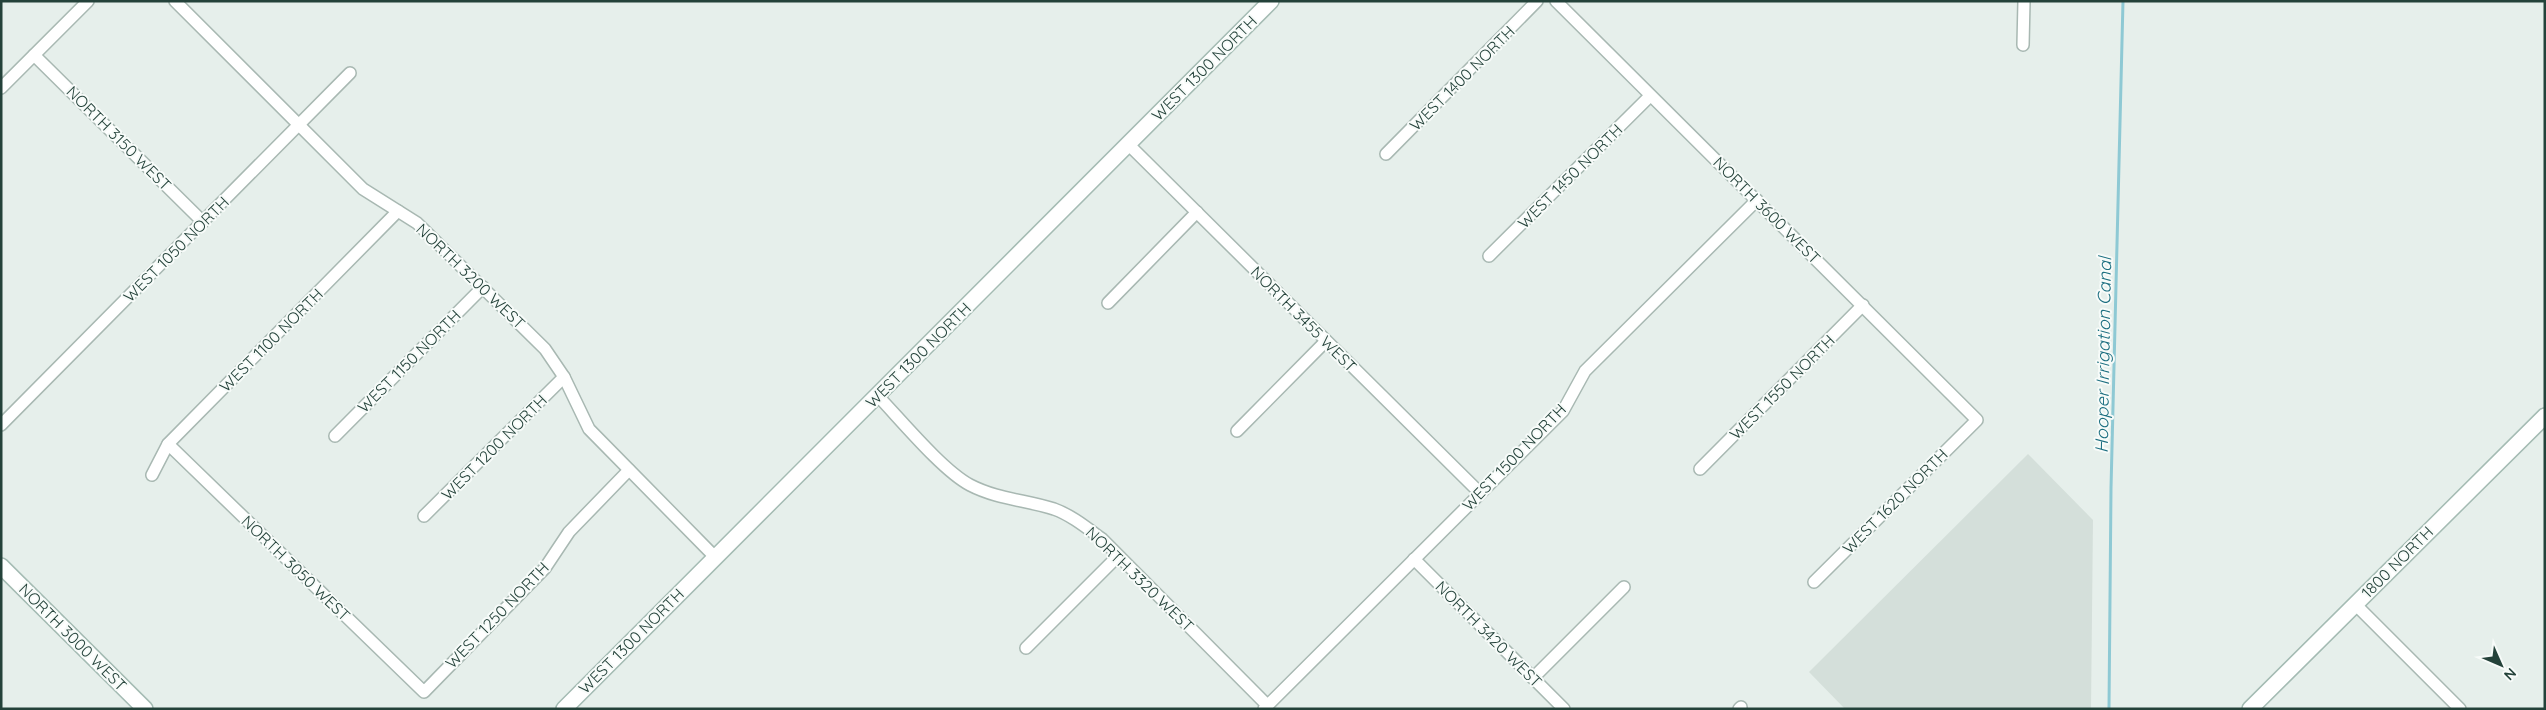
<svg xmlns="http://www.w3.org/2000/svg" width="2546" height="710" viewBox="0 0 2546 710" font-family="Quicksand,sans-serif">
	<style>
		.built { fill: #d4dfda }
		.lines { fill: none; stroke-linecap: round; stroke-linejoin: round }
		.stream { stroke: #8ec9d4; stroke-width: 3 }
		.street-casing { stroke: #a8b8b2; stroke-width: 14 }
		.secondary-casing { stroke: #a4bbb3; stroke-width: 18 }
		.street { stroke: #fff; stroke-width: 11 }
		.secondary { stroke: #fff; stroke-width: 15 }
		.labels { text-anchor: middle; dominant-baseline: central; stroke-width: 4; stroke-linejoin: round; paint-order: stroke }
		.street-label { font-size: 16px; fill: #24423a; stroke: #f7fbf9 }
		.water-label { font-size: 18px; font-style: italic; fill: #1c6f80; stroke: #f7fbf9 }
	</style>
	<rect width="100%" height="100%" fill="#e6efeb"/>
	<!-- built -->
	<path class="built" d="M2028 454 2093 520 2091 709H1845L1809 672Z"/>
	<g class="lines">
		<!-- stream -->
		<path class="stream" d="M2109 709 2111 488 2123 1"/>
		<!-- street casing -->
		<g class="street-casing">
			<g id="street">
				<path d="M175 1 363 189 417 223 545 349 564 377 589 429 715 557"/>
				<path d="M1556 1 1977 420 1814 582"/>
				<path d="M2023 45 2024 1"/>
				<path d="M34 55 203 222"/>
				<path d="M1 88 88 1"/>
				<path d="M1128 144 1480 493"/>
				<path d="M1386 154 1537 1"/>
				<path d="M1489 256 1650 96"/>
				<path d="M1108 303 1197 212"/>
				<path d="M877 395C901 420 942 470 970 485 997 499 1025 500 1054 509 1071 515 1087 528 1102 539L1267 705"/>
				<path d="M1 425 350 73"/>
				<path d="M1237 431 1326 341"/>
				<path d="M335 436 483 287"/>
				<path d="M168 444 424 692 545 568 569 532 629 470"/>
				<path d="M1700 469 1863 305"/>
				<path d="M152 475 168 444 398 211"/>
				<path d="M424 516 564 377"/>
				<path d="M1414 559 1564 709"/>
				<path d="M2355 604 2460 709"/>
				<path d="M1026 648 1118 556"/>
				<path d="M1533 678 1624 587"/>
				<path d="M1264 709 1563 411 1585 371 1757 200"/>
				<path d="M1739 709 1741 707"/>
			</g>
		</g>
		<!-- secondary casing -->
		<g class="secondary-casing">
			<g id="secondary">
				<path d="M1 566 145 709"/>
				<path d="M564 709 1271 1"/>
				<path d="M2250 709 2545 416"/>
			</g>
		</g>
		<!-- street -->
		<use href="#street" class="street"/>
		<!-- secondary -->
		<use href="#secondary" class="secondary"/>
	</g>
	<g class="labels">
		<!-- street labels -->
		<g class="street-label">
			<text transform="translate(1204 68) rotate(-45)">WEST 1300 NORTH</text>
			<text transform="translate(1462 78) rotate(-45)">WEST 1400 NORTH</text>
			<text transform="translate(119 138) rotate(45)">NORTH 3150 WEST</text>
			<text transform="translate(1570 176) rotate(-45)">WEST 1450 NORTH</text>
			<text transform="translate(1767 210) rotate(45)">NORTH 3600 WEST</text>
			<text transform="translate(176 249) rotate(-45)">WEST 1050 NORTH</text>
			<text transform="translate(471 276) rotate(44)">NORTH 3200 WEST</text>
			<text transform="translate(1304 319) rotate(45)">NORTH 3455 WEST</text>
			<text transform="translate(271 340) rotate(-45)">WEST 1100 NORTH</text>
			<text transform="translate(918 355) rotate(-45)">WEST 1300 NORTH</text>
			<text transform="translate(409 361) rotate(-45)">WEST 1150 NORTH</text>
			<text transform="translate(1782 387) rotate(-45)">WEST 1550 NORTH</text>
			<text transform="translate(494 447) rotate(-45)">WEST 1200 NORTH</text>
			<text transform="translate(1514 457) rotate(-46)">WEST 1500 NORTH</text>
			<text transform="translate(1895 501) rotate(-45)">WEST 1620 NORTH</text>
			<text transform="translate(2397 562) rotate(-45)">1800 NORTH</text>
			<text transform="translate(296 568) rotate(44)">NORTH 3050 WEST</text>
			<text transform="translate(1140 579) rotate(44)">NORTH 3320 WEST</text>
			<text transform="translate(497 615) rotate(-46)">WEST 1250 NORTH</text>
			<text transform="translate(1489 634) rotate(45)">NORTH 3420 WEST</text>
			<text transform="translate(73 637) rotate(45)">NORTH 3000 WEST</text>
			<text transform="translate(631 641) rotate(-45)">WEST 1300 NORTH</text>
		</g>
		<!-- water labels -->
		<g class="water-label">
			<text transform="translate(2103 355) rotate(-89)">Hooper Irrigation Canal</text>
		</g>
	</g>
	<!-- border -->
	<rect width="2546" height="710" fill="none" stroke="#24423a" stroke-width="5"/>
	<!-- north arrow -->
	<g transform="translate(2501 665) rotate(135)" stroke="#f7fbf9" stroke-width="4" paint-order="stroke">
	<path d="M0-4L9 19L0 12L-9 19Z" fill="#24423a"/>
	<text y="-8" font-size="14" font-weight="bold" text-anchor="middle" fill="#24423a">N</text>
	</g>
</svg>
